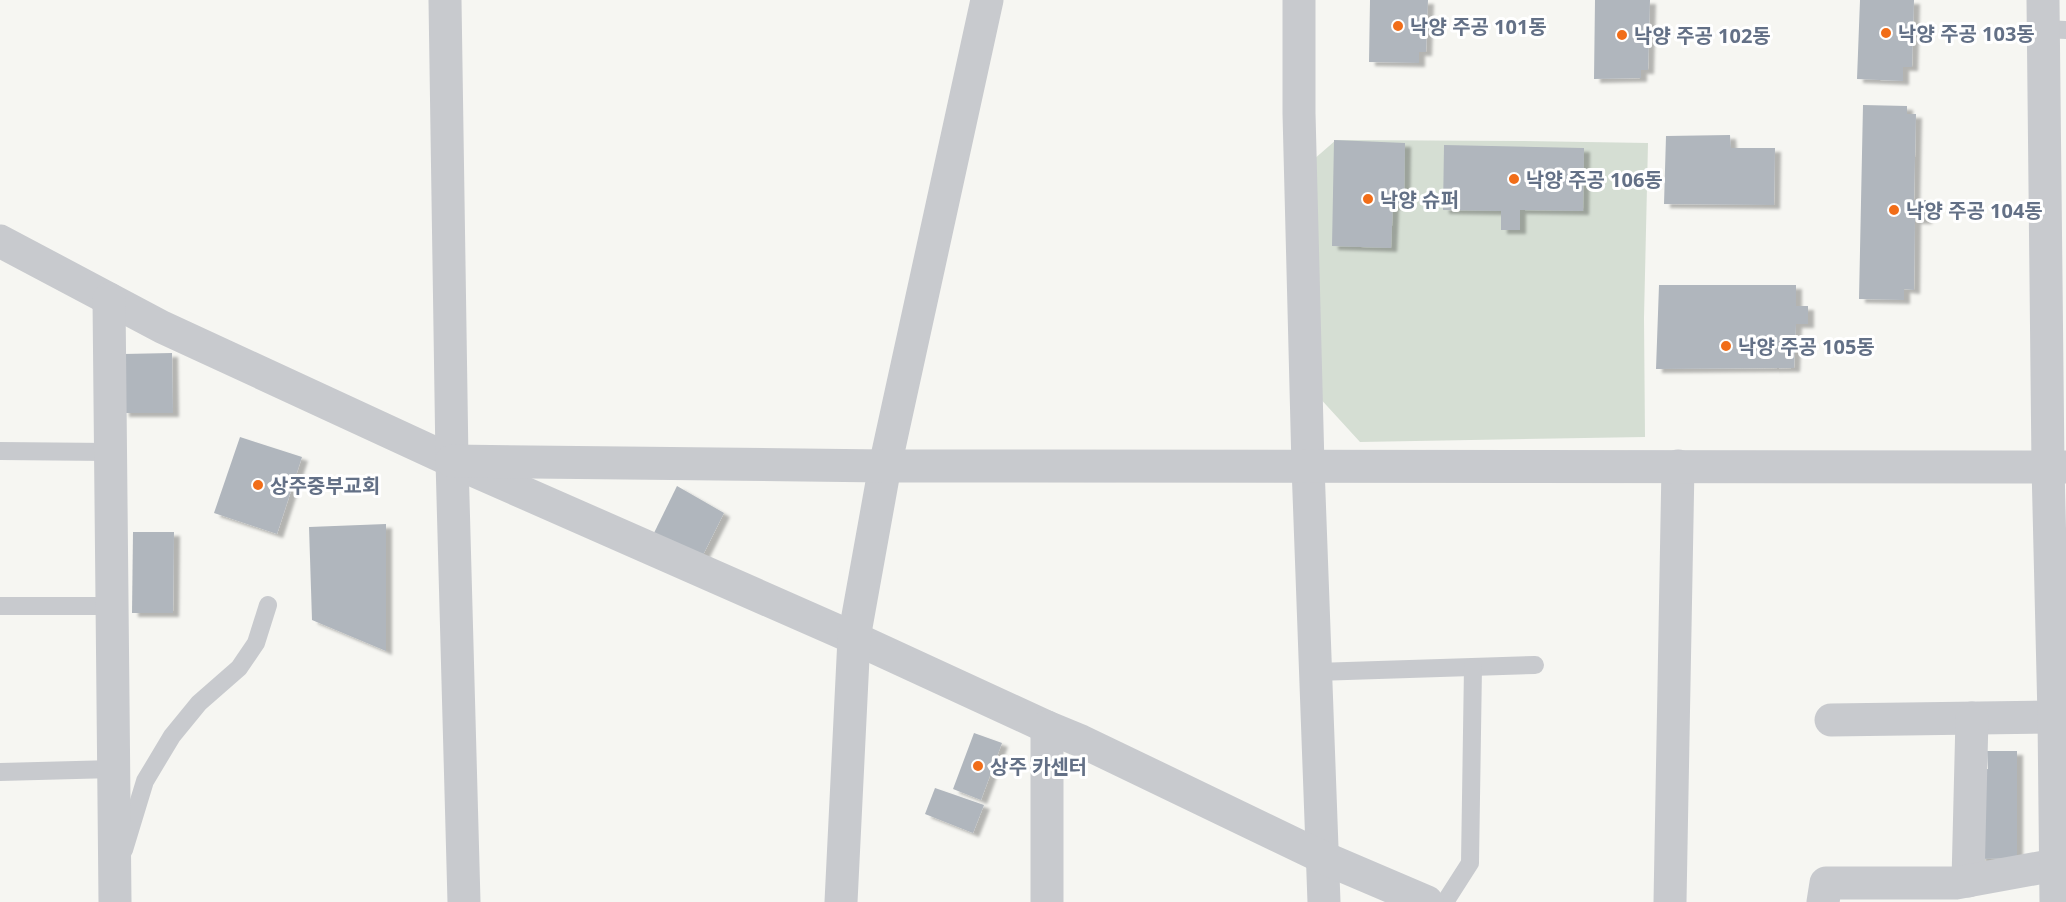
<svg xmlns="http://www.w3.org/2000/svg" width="2066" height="902" viewBox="0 0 2066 902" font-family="'Noto Sans','Noto Sans KR',sans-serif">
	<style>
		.green { fill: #d5ded3 }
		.building { fill: #b0b6bd; filter: url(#shadow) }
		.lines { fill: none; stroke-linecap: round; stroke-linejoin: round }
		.service { stroke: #c8cace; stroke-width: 18 }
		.minor { stroke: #c8cace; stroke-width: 33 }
		.tertiary { stroke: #c8cace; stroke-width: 33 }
		.poi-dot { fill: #f16d18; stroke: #fff; stroke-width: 2 }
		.labels { text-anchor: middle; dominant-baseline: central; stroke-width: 6; stroke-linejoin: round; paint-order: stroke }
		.poi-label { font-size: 20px; font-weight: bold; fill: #637086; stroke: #fff; text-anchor: start }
	</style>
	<defs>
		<filter id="shadow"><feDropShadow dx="6" dy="4" stdDeviation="1.5" flood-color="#0004"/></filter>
	</defs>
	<rect width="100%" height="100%" fill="#f6f6f2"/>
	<!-- green -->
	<path class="green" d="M1336 140 1521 141 1648 143 1644 318 1645 437 1360 442 1317 395 1313 160Z"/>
	<!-- building -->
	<g class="building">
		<path d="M1370 0H1428L1426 52H1419V63L1369 62Z"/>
		<path d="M1595 0H1650L1648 70H1641V78L1594 79Z"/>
		<path d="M1860 0H1914L1912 67H1903V81L1857 79Z"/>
		<path d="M1863 105 1907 106V114H1916L1914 200H1926V220H1915L1914 290 1904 289V300L1859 299Z"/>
		<path d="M1730 135 1731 148H1775L1774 205 1664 204 1666 136Z"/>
		<path d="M1334 140 1405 143 1404 205H1393L1391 248 1332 246Z"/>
		<path d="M1444 145 1584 148 1583 211 1520 210V230H1501V211L1443 210Z"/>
		<path d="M1659 285H1796V306H1808V324H1796L1794 368 1656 369Z"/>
		<path d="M172 353 173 413H123V354Z"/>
		<path d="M240 437 302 457 277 534 214 513Z"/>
		<path d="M677 486 724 513 700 561 653 535Z"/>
		<path d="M386 524V651L312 620 309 527Z"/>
		<path d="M133 532H174L173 613H132Z"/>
		<path d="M974 733 1002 743 981 800 953 789Z"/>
		<path d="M1987 751H2017V858L1979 859 1978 769H1988Z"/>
		<path d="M935 788 984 805 973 833 925 814Z"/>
	</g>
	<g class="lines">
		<!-- service -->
		<g class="service">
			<path d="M2044 29 2066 30"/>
			<path d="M0 451 110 452"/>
			<path d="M0 606H112"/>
			<path d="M1316 672 1535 665"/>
			<path d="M0 772 114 769"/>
			<path d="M124 850 145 781 172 736 199 703 239 668 256 643 268 605"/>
			<path d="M1445 902 1470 863 1473 667"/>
		</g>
		<!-- minor -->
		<g class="minor">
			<path d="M1299 0V113L1308 466 1324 902"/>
			<path d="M0 241 162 327 452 461 854 638 1047 727 1081 741 1324 858 1427 902"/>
			<path d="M109 299 115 902"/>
			<path d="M1831 720 2054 717"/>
			<path d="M1047 727V902"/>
			<path d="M1968 881 1972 718"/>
			<path d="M841 902 854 638 885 466 987 0"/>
			<path d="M1670 902 1678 466"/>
			<path d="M1823 902 1826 883H1956L2055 865"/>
		</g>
		<!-- tertiary -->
		<g class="tertiary">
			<path d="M445 0 452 461 464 902"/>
			<path d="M2043 0 2048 466 2054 717 2056 902"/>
			<path d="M452 461 885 466 2066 467"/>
		</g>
	</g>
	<!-- markers -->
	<g class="poi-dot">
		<circle cx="1398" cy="26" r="6"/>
		<circle cx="1886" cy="33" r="6"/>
		<circle cx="1622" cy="35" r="6"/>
		<circle cx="1514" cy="179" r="6"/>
		<circle cx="1368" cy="199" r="6"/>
		<circle cx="1894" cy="210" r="6"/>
		<circle cx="1726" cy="346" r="6"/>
		<circle cx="258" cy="485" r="6"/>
		<circle cx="978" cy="766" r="6"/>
	</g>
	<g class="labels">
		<!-- poi labels -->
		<g class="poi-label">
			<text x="1410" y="26">낙양 주공 101동</text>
			<text x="1898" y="33">낙양 주공 103동</text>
			<text x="1634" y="35">낙양 주공 102동</text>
			<text x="1526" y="179">낙양 주공 106동</text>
			<text x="1380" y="199">낙양 슈퍼</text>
			<text x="1906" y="210">낙양 주공 104동</text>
			<text x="1738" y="346">낙양 주공 105동</text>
			<text x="270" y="485">상주중부교회</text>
			<text x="990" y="766">상주 카센터</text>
		</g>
	</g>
</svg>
